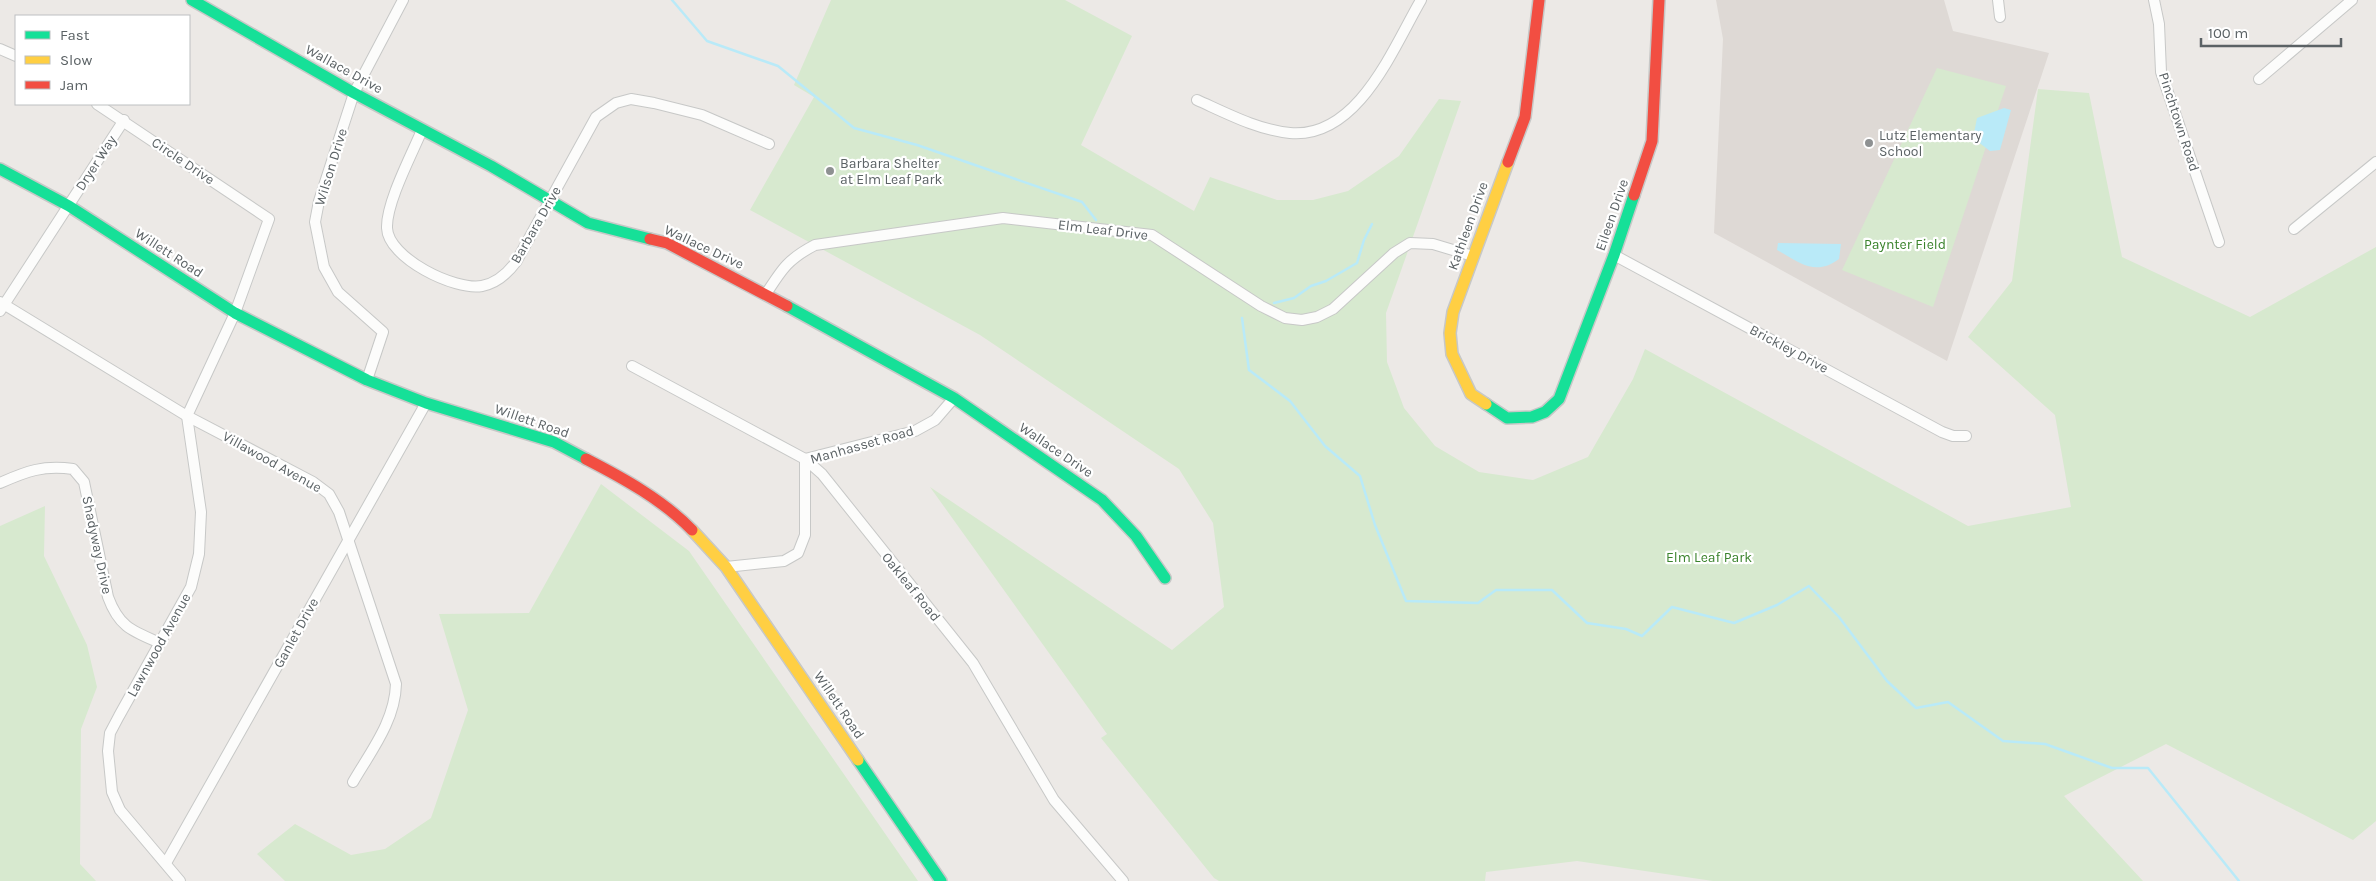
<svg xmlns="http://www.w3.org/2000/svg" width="2376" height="881" viewBox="0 0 2376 881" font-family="Karla,sans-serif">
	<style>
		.education { fill: #ded9d5 }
		.green { fill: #d7e9cf }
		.water { fill: #b9eaf8 }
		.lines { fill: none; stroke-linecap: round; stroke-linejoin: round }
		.stream { stroke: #b9eaf8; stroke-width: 2.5 }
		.street-casing { stroke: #c7c8c7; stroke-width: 12 }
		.fast-casing { stroke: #c7c8c7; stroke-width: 14 }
		.slow-casing { stroke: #c7c8c7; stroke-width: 14 }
		.jam-casing { stroke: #c7c8c7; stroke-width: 14 }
		.street { stroke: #fcfcfb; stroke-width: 10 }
		.fast { stroke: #16e098; stroke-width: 11 }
		.slow { stroke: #ffcf43; stroke-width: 11 }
		.jam { stroke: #f24e42; stroke-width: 11 }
		.poi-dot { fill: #8e9192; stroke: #fff; stroke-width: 2 }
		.labels { text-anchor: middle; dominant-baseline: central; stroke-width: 4.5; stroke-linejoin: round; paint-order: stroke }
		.street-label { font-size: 14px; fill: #5b6265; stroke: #fff }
		.poi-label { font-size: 14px; fill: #5b6265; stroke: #fff; text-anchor: start }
		.park-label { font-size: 14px; fill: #3a832c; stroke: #fff }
	</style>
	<rect width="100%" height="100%" fill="#ece9e6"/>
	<!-- education -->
	<path class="education" d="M1716 0H1944L1953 31 2049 53 1947 361 1714 233 1723 39Z"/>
	<!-- green -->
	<g class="green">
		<path d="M831 0H1065L1132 36 1081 145 1194 211 1210 177 1277 200H1313L1348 191 1399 156 1439 99 1461 101 1386 313 1387 362 1404 408 1435 446 1479 472 1533 480 1588 457 1633 379 1645 349 1968 526 2071 507 2055 415 1968 337 2012 281 2038 89 2089 93 2122 257 2250 317 2376 247V821L2353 840 2166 744 2064 796 2143 881H1713L1577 861 1486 872 1485 881H1219L1214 878 1101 738 1107 734 930 487 1172 650 1224 607 1213 523 1179 469 980 335 750 210 814 97 794 85Z"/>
		<path d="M1937 68 2006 86 1933 307 1842 270Z"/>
		<path d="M601 484 689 551 918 881H285L257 854 295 824 351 855 385 849 431 818 468 710 439 614 529 613Z"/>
		<path d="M45 506 44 556 87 645 97 687 81 729 80 864 96 881H0V526Z"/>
	</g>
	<!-- water -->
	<g class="water">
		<path d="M2004 108 2011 110 2000 150 1990 151 1973 138 1977 118Z"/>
		<path d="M1778 243 1841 244 1839 259C1815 277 1799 262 1777 250Z"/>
	</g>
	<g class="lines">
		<!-- stream -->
		<g class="stream">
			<path d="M672 0 707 41 778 66 854 128 917 145 1082 202 1096 220"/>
			<path d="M1274 303 1294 298 1311 286 1326 281 1357 263 1364 240 1372 224"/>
			<path d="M1242 318 1249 370 1290 401 1325 446 1360 476 1375 525 1406 601 1478 603 1496 590H1552L1587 623 1626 629 1642 636 1672 607 1734 623 1777 605 1809 586 1839 617 1887 681 1916 708 1948 702 2003 741 2045 744 2112 768H2148L2239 881"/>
		</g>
		<!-- street casing -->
		<g class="street-casing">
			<g id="street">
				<path d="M1998 0 2000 17"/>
				<path d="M2154 0 2159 24 2161 72 2219 242"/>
				<path d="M0 49 16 56"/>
				<path d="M2259 79 2352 0"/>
				<path d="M1197 100C1226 113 1258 130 1290 133 1358 139 1393 48 1421 0"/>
				<path d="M97 104 269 219 235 313 187 416 201 512 199 554 191 587 119 716 110 733 108 751 112 792 120 810 180 881"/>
				<path d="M422 130C412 154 386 203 387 228 388 258 455 291 482 286 497 283 507 274 516 262L596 117 616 103 631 99 654 103 702 115 769 144"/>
				<path d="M2294 229 2376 162"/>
				<path d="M1614 255 1942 432 1953 436H1966"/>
				<path d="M766 294C782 269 788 259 815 245L1003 218 1152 235 1261 306 1285 318 1302 320 1317 317 1333 309 1394 253 1410 243 1433 244 1473 256"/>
				<path d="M0 302 187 416 313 482 329 494 339 512 396 684C395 721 371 751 353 782"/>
				<path d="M0 311 124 120"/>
				<path d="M632 366 805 459 822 474 973 663 1054 800 1123 881"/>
				<path d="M367 380 383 332 338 292 324 267 315 222 319 201 354 93 403 0"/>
				<path d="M0 483C27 471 43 465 73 469L84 482 108 597C119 627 132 631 160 643"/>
				<path d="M726 567 784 561 798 553 805 535V459L915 431 935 420 954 398"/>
				<path d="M166 863 426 403"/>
			</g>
		</g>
		<!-- fast casing -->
		<g class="fast-casing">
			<g id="fast">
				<path d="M192 0 354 93 491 166 588 223 650 239"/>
				<path d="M0 169 69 206 235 313 367 380 426 403 554 442 586 459"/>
				<path d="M787 306 954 398 1102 500 1136 536 1165 578"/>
				<path d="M1486 404 1507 418 1532 417 1545 412 1559 399 1614 255 1634 195"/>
				<path d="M858 760 941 881"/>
			</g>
		</g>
		<!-- slow casing -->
		<g class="slow-casing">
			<g id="slow">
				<path d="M1486 404 1471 394 1452 354 1450 333 1453 312 1508 162"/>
				<path d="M692 530 726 567 858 760"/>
			</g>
		</g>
		<!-- jam casing -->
		<g class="jam-casing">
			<g id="jam">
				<path d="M1508 162 1525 117 1539 0"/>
				<path d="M1634 195 1652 141 1659 0"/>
				<path d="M650 239 667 243 787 306"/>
				<path d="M586 459C623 478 663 500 692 530"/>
			</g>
		</g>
		<!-- street -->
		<use href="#street" class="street"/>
		<!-- fast -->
		<use href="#fast" class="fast"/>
		<!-- slow -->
		<use href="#slow" class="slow"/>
		<!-- jam -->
		<use href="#jam" class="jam"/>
	</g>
	<!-- markers -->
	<g class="poi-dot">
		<circle cx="1869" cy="143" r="5"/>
		<circle cx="830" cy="171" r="5"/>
	</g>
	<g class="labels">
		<!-- street labels -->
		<g class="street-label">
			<text transform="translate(344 69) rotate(29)">Wallace Drive</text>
			<text transform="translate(2179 122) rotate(72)">Pinchtown Road</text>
			<text transform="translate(183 161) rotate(34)">Circle Drive</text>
			<text transform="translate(96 163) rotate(-57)">Dryer Way</text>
			<text transform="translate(331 167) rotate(-73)">Wilson Drive</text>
			<text transform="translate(1612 215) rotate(-71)">Eileen Drive</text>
			<text transform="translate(536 225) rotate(-60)">Barbara Drive</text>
			<text transform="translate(1468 226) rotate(-70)">Kathleen Drive</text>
			<text transform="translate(1103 230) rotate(7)">Elm Leaf Drive</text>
			<text transform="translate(704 247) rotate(25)">Wallace Drive</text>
			<text transform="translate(169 253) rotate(33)">Willett Road</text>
			<text transform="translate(1789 349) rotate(28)">Brickley Drive</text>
			<text transform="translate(532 421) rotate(19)">Willett Road</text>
			<text transform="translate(862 445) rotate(-16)">Manhasset Road</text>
			<text transform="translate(1056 450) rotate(34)">Wallace Drive</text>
			<text transform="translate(272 462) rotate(29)">Villawood Avenue</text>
			<text transform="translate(97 545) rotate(78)">Shadyway Drive</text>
			<text transform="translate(911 587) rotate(51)">Oakleaf Road</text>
			<text transform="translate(296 633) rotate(-61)">Ganlet Drive</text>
			<text transform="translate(159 645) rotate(-61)">Lawnwood Avenue</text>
			<text transform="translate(839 705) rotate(56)">Willett Road</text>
		</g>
		<!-- poi labels -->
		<g class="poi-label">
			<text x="1879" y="135">Lutz Elementary<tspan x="1879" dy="16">School</tspan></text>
			<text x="840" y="163">Barbara Shelter<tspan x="840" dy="16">at Elm Leaf Park</tspan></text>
		</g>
		<!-- park labels -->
		<g class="park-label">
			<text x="1905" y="244">Paynter Field</text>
			<text x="1709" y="557">Elm Leaf Park</text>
		</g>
	</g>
	<!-- legend -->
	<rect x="15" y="15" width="175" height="90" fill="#ffffff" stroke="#bdc0c1"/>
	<rect x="25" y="31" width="25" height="8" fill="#16e098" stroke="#bdc0c1"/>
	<text x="60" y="40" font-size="15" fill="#5b6265">Fast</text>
	<rect x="25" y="56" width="25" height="8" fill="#ffcf43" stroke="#bdc0c1"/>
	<text x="60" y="65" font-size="15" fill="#5b6265">Slow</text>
	<rect x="25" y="81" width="25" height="8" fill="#f24e42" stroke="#bdc0c1"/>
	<text x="60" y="90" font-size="15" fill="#5b6265">Jam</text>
	<!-- scale -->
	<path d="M2201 38v8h140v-8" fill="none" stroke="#5b6265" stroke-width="2.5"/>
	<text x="2208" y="38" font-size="15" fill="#5b6265" stroke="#ffffff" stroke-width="4" paint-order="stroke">100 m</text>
</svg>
